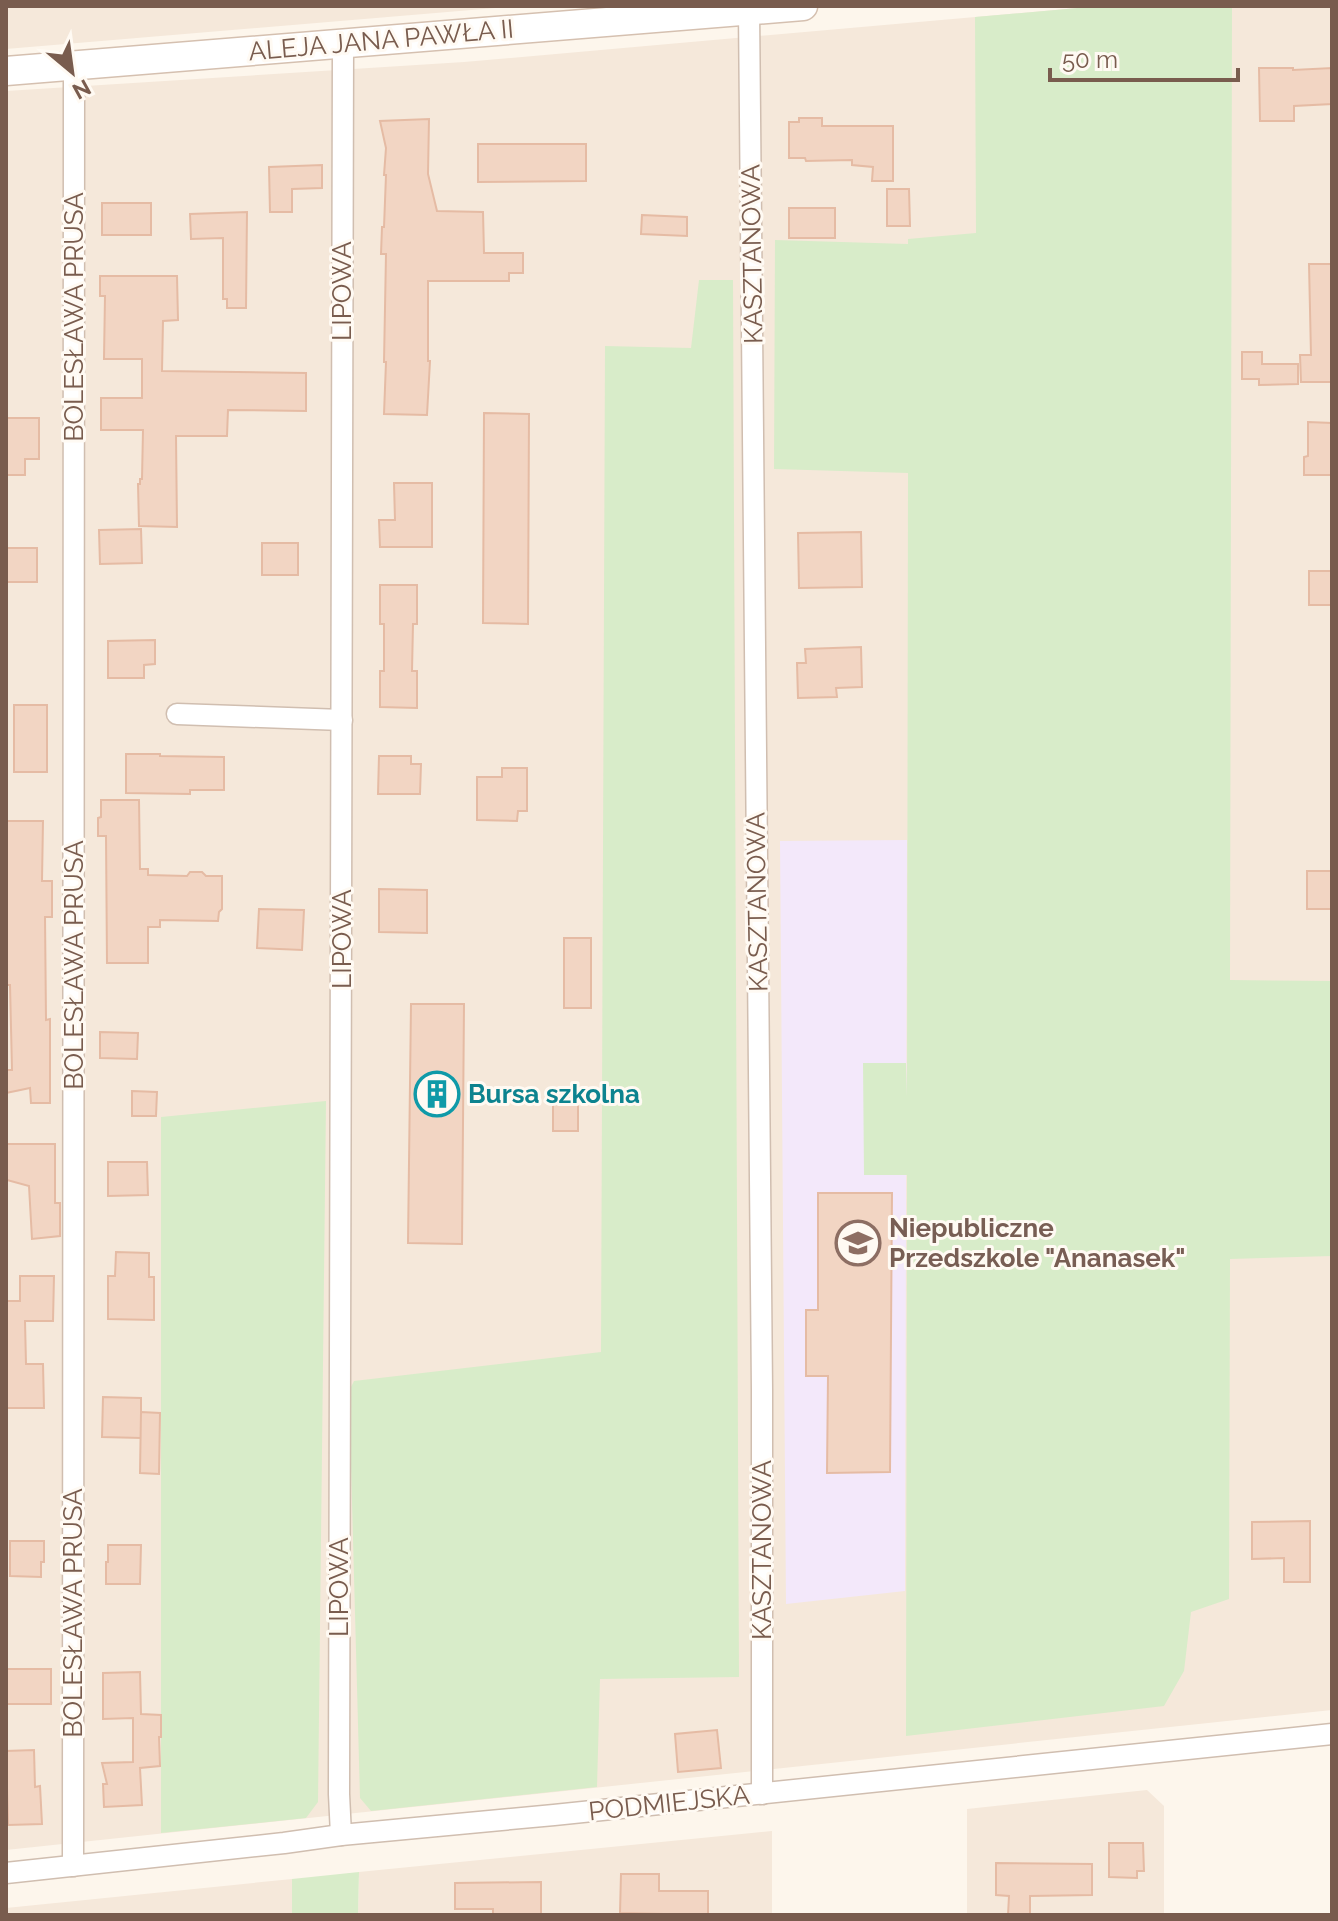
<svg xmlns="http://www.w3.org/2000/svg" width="1338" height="1921" viewBox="0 0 1338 1921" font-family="Raleway,sans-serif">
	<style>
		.residential { fill: #f5e8da }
		.education { fill: #f3e8fa }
		.green { fill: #d8ecc9 }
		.building { fill: #f2d5c3; stroke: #e5bba4; stroke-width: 2 }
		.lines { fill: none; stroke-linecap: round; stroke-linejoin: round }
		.street-casing { stroke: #d0beb0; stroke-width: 23 }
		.secondary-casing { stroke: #d5c0b0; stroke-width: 31 }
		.street { stroke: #fff; stroke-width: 20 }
		.secondary { stroke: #fff; stroke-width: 28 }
		.labels { text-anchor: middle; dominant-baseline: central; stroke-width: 6; stroke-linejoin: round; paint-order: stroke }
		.street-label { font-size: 26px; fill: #795c4e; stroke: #fffaf3 }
		.culture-label { font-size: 26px; font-weight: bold; fill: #0d838f; stroke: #fffaf3; text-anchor: start }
		.education-label { font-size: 26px; font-weight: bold; fill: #785e54; stroke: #fffaf3; text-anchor: start }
	</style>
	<rect width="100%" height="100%" fill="#fdf6ec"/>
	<!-- residential -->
	<g class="residential">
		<path d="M6 6H519L6 49Z"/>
		<path d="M1100 6H1332V1710L6 1850V91L464 62Z"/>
		<path d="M1147 1790 1164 1806V1915H967V1809Z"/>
		<path d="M772 1831V1915H358L359 1872Z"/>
		<path d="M292 1879V1915H6V1908Z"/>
	</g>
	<!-- education -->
	<path class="education" d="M907 840 905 1591 786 1604 780 841Z"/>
	<!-- green -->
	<g class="green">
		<path d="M1100 6H1232L1230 980 1332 981V1256L1230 1259 1229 1599 1191 1612 1184 1671 1164 1706 906 1736 907 1175H864L863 1063H906L907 1097 908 473 774 469 775 240 908 244V239L976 233 975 17Z"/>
		<path d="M699 280H733L739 1677 600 1679 597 1787 371 1811 360 1798 349 1391 354 1381 601 1352 605 346 691 348Z"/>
		<path d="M326 1101 318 1802 306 1818 161 1833V1117Z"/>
		<path d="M359 1872 358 1915H292V1879Z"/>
	</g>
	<!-- building -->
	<g class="building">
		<path d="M1259 68H1293V70L1332 68V104L1294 106V121H1260Z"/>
		<path d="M799 118H822V126H893V181H872L873 167 852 165V160L806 161 805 158H789V122H799Z"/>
		<path d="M429 119 428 174 437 211 483 212 484 253H523V273H509V281H428V361H430L427 415 384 414 386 362H384L386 254H381L382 227H384L386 175H384L386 148 380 121Z"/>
		<path d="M478 144H586V181L478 182Z"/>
		<path d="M322 165V188L292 189V212H270L269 167Z"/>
		<path d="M887 189H909L910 226H887Z"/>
		<rect x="102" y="203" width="49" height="32"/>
		<rect x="789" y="208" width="46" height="30"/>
		<path d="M247 212 246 308H227V299H223V238L191 239 190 214Z"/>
		<path d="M642 215 687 217V236L641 234Z"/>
		<path d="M1309 264H1332V382H1301L1300 355H1311Z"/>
		<path d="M100 276H177L178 320 163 321 162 371 306 373V411L228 410 227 436H176L177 527 139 526 138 484H140V479H142L143 430H101V398H142V359H104L105 296H100Z"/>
		<path d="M1242 352H1262V364H1298V384L1259 385V379H1242Z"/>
		<path d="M484 413 529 414 528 624 483 623Z"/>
		<path d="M6 418H39V459H25V475H6Z"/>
		<path d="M1308 422 1332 423V475H1304V457L1308 456Z"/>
		<path d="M394 483H432V547H380L379 520H395Z"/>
		<path d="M141 529 142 563 100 564 99 530Z"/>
		<path d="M861 532 862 587 799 588 798 533Z"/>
		<rect x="262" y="543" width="36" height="32"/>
		<rect x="7" y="548" width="30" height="34"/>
		<rect x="1309" y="571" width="23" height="34"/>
		<path d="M380 585H417V624H413L412 671H417V708L380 707V671H384V624H380Z"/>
		<path d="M155 640V664L144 665V678H108V641Z"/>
		<path d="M861 647 862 687 836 688 837 697 798 698 797 663H806L805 649Z"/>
		<rect x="14" y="705" width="33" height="67"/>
		<path d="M126 754H160V756L224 757V790H190V794L126 793Z"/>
		<path d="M379 756H411V764H421L420 794H378Z"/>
		<path d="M502 768H527V811H518L517 821 477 820V777H502Z"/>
		<path d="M101 800H139L140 869H148V875L187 876 190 872H202L206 876H222V909L219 912 218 921 160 920V927H148V963H107L106 836H98V818L101 817Z"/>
		<path d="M6 821H43L42 881H52V917H45L46 1020 50 1019V1103H31L30 1088 6 1093V1070H12L10 985H6Z"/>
		<rect x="1307" y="871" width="25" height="38"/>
		<path d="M379 889 427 890V933L379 932Z"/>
		<path d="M259 909 304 910 302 950 257 948Z"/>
		<rect x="564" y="938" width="27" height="70"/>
		<path d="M411 1004H464L462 1244 408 1243Z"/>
		<path d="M100 1032 138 1033 137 1059 100 1058Z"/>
		<path d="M132 1091 157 1092 156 1116H132Z"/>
		<rect x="553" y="1098" width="25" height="33"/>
		<path d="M7 1144H55V1203H60V1236L32 1239 29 1186 7 1180Z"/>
		<path d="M108 1162H147L148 1195 108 1196Z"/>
		<path d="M818 1193H892L890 1472 827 1473 828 1376H806V1310H818Z"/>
		<path d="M116 1252 149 1253V1277H154V1320L108 1319V1276H115Z"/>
		<path d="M20 1276H54L53 1321H25L26 1364H43L44 1408H6V1301H20Z"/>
		<path d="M103 1397 141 1398V1438L102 1437Z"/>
		<path d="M141 1412 160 1413 159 1474 140 1473Z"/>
		<path d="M1310 1521V1582H1284V1558L1252 1559V1522Z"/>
		<path d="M10 1541H44V1562H41V1577L10 1576Z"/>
		<path d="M108 1545H141L140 1584H106V1562H108Z"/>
		<rect x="6" y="1669" width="45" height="35"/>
		<path d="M140 1672 141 1714 161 1715V1737H159L160 1766 140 1768 142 1805 104 1807 103 1784H107L102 1763 133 1762V1718L103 1719V1673Z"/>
		<path d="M717 1730 721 1768 678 1772 675 1734Z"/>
		<path d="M34 1750 35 1787 40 1786 42 1824 8 1825 6 1751Z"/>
		<path d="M1109 1843H1143L1144 1871H1137V1878L1109 1877Z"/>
		<path d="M996 1863 1092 1864V1895L1030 1896V1915H1008L1009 1896 996 1895Z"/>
		<path d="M621 1874H659V1891H708V1915L620 1913Z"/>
		<path d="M541 1882V1915H493V1909H455V1883Z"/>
	</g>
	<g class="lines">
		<!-- street casing -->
		<g class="street-casing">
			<g id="street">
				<path d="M749 10 762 1390V1794"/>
				<path d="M177 714 342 720"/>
				<path d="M341 1835 339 1794 343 43"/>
				<path d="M73 1866 74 65"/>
				<path d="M6 1873 284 1843 341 1835 554 1815 1332 1734"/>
			</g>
		</g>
		<!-- secondary casing -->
		<g class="secondary-casing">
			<path id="secondary" d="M6 71 803 6"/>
		</g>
		<!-- street -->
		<use href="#street" class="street"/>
		<!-- secondary -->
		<use href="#secondary" class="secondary"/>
	</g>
	<!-- icons -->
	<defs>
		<g id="building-ring" transform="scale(2.3)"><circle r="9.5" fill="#fffaf3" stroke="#0f9aa8" stroke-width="1.5"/><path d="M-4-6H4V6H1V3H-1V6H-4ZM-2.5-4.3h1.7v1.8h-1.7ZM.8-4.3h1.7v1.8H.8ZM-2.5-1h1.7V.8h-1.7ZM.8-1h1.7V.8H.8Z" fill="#0f9aa8"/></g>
		<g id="school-ring" transform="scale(2.3)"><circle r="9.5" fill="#fffaf3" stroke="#8d6e63" stroke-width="1.5"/><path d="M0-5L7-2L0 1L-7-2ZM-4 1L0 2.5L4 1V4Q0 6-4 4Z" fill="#8d6e63"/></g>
	</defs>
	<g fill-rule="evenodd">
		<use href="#building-ring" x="437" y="1094"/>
		<use href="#school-ring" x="858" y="1243"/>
	</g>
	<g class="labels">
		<!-- street labels -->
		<g class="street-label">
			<text transform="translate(381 40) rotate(-5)">ALEJA JANA PAWŁA II</text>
			<text transform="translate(752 254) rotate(-91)">KASZTANOWA</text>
			<text transform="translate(342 291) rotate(-90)">LIPOWA</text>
			<text transform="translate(74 317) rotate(-90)">BOLESŁAWA PRUSA</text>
			<text transform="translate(757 902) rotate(-91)">KASZTANOWA</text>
			<text transform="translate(342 939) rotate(-90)">LIPOWA</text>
			<text transform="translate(74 965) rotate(-90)">BOLESŁAWA PRUSA</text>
			<text transform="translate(762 1550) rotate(-90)">KASZTANOWA</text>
			<text transform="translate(339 1587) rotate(-90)">LIPOWA</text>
			<text transform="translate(73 1613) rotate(-90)">BOLESŁAWA PRUSA</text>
			<text transform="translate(669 1803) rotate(-6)">PODMIEJSKA</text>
		</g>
		<!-- culture labels -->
		<g class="culture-label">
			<text x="468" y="1094">Bursa szkolna</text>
		</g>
		<!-- education labels -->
		<g class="education-label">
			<text x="889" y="1228">Niepubliczne<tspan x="889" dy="30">Przedszkole "Ananasek"</tspan></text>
		</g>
	</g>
	<!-- border -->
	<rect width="1338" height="1921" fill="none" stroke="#795c4e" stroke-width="16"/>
	<!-- north arrow -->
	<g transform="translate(72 72) rotate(151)" stroke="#fffaf3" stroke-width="6" paint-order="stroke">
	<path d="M0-6L14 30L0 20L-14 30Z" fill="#795c4e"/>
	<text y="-12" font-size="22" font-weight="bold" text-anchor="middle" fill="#795c4e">N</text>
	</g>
	<!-- scale -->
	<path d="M1050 68v12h188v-12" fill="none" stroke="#795c4e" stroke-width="4"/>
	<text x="1062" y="68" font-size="24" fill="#795c4e" stroke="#fffaf3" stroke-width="6" paint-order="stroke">50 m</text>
</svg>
